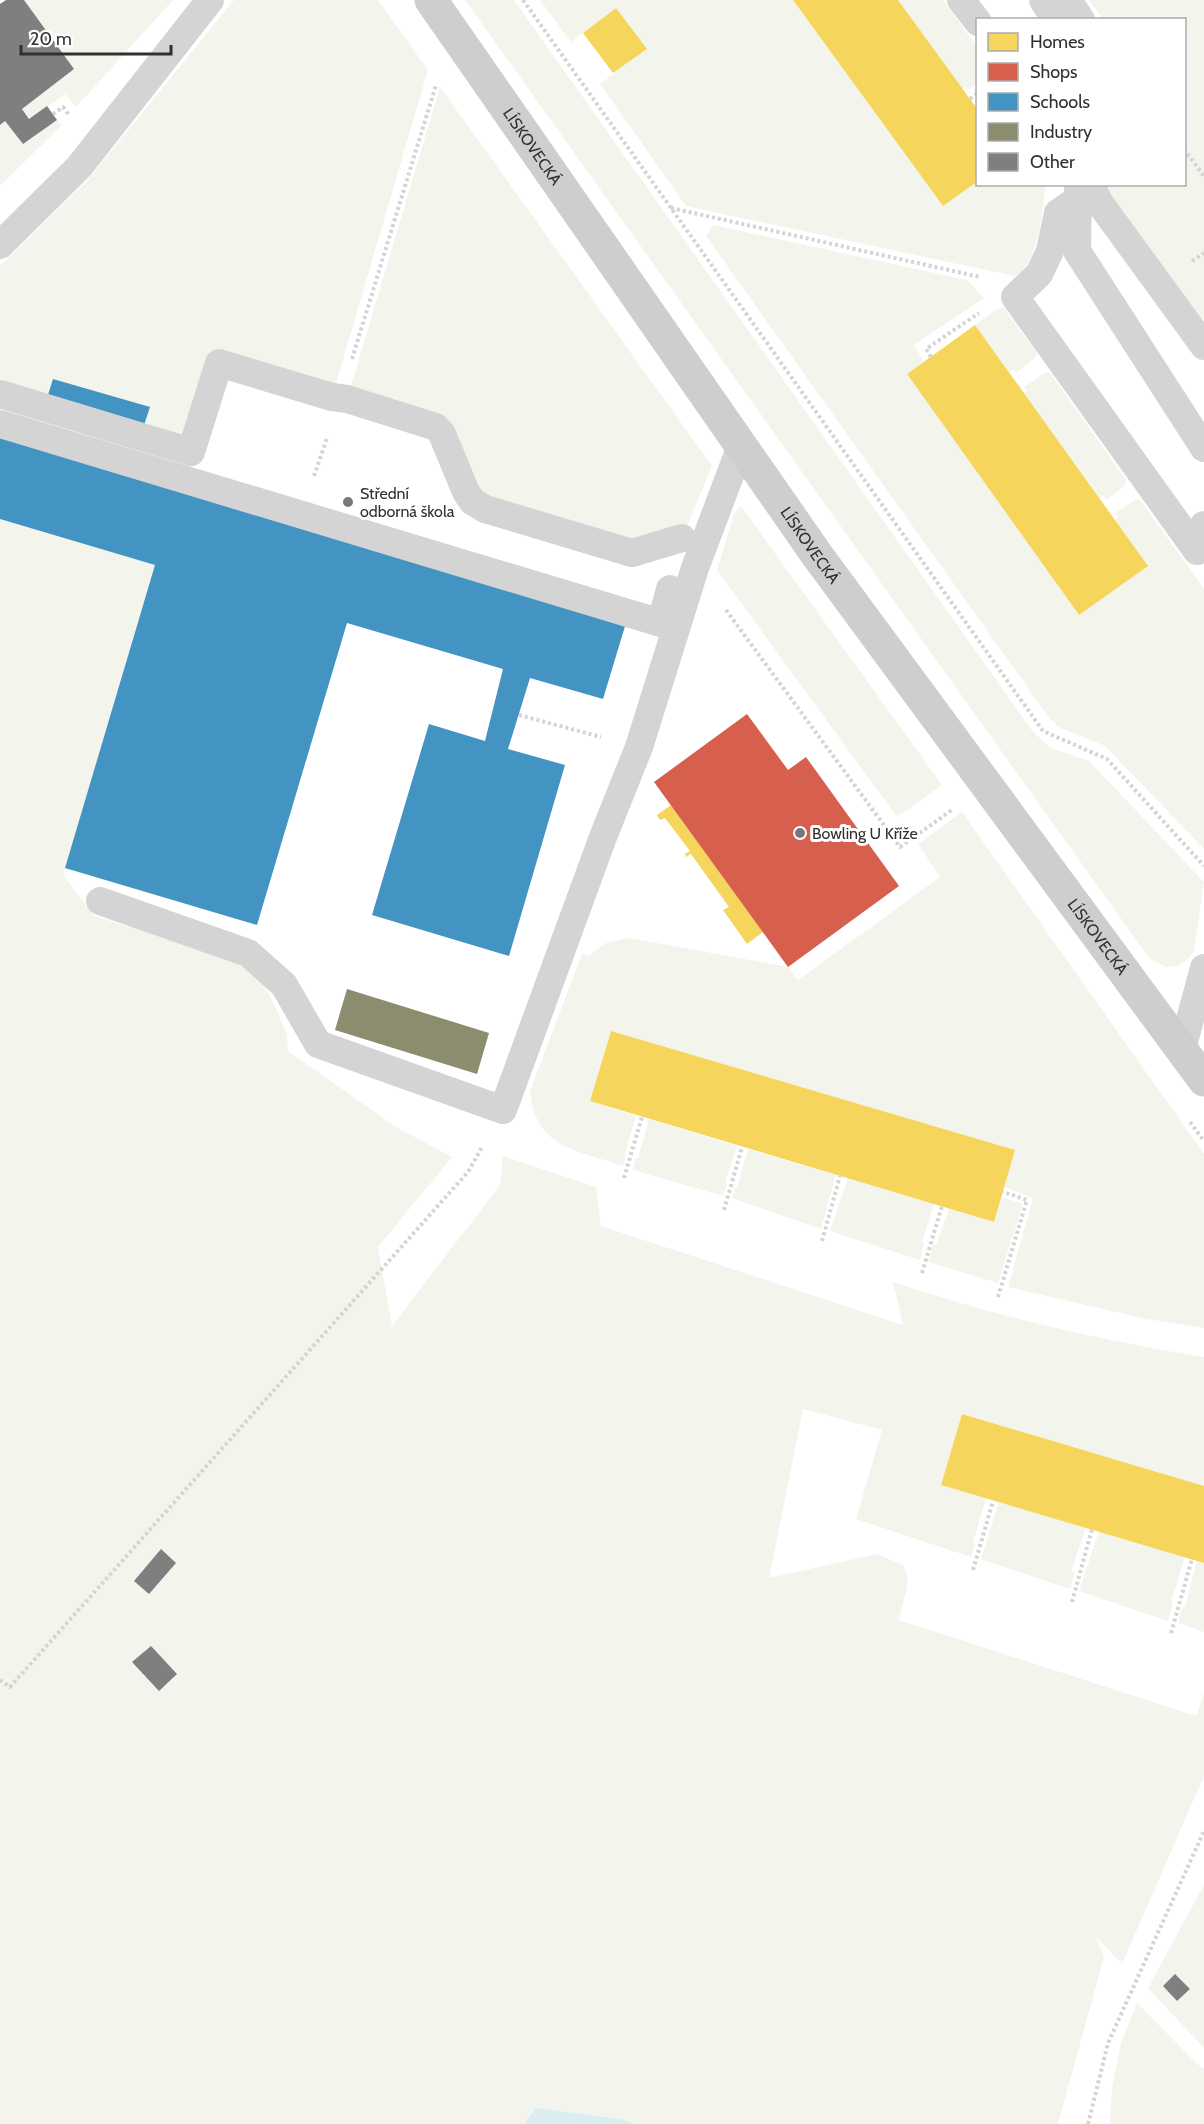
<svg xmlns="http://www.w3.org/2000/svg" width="1204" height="2124" viewBox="0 0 1204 2124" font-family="Cabin,sans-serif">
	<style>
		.green { fill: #f3f5ec }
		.water { fill: #daeef2 }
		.homes { fill: #f6d55c }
		.shops { fill: #d6604d }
		.schools { fill: #4393c3 }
		.industry { fill: #8c8c6e }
		.building { fill: #7f7f7f }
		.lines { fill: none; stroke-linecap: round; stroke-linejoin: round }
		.path { stroke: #d4d4d4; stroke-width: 4; stroke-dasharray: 3 3; stroke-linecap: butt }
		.lane { stroke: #d4d4d4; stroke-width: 28 }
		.secondary { stroke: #cecece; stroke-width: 33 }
		.poi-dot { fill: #787878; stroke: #fff; stroke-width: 2 }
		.labels { text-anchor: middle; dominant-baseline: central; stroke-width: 6; stroke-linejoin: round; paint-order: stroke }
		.street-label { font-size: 16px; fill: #303030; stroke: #fff }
		.poi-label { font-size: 16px; fill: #303030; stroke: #fff; text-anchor: start }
	</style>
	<rect width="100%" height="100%" fill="#fff"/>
	<!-- green -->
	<g class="green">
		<path d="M24 0H173L76 107 65 94 29 119 22 109 74 69Z"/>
		<path d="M234 0H378L428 70 332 397 219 363 191 452 0 394V266L86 182Z"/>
		<path d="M465 0H514L1033 732 1051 748 1089 761 1204 882 1194 951 1190 957 1178 966 1166 967 1152 960 1144 951Z"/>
		<path d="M540 0H793L943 206 977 181 978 184 1045 185C1044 207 1038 267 1014 276L686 206 600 84 646 49 616 8 571 42Z"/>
		<path d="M898 0H943L977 47V83L968 90 965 87 962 89Z"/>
		<path d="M1089 0H1204V346L1092 185 1184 184V20L1103 19Z"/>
		<path d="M440 87 712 466 682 538 632 553 485 509 442 434 347 399Z"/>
		<path d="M57 120 62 125 0 186V125L5 121 23 144Z"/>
		<path d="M713 225 967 280 984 298 914 345 924 362 907 374 1079 615 1147 566 1115 520 1118 517 1115 513 1137 499 1141 501 1204 589V849L1105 746 1059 727 1050 719 706 236Z"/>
		<path d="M1004 308 1036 352 1037 356 1016 373 1013 369 1009 372 975 325 997 309Z"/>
		<path d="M1046 372 1050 373 1126 480 1125 486 1106 500 1103 495 1100 498 1024 393 1027 390 1024 387Z"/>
		<path d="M741 506 942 785 897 817 717 570 734 514Z"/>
		<path d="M0 519 155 565 63 875 94 916 222 954 253 974 269 993 287 1034 288 1051 396 1127 452 1157 378 1247 392 1326 500 1185 503 1156 596 1187 601 1226 903 1325 893 1282C994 1316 1099 1340 1204 1357V1486L962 1414 941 1485 986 1498 973 1543 975 1544 971 1557 856 1519 882 1430 803 1409 769 1578 877 1554 903 1565 908 1578 907 1587 899 1620 1196 1716 1204 1694V1776L1122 1964 1096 1937 1104 1957 1058 2124H634L622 2119 536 2108 524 2124H0Z"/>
		<path d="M962 812 1204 1154V1328L1141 1318 1008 1287 1033 1198 1004 1187 1015 1150 611 1031 590 1101 636 1116 625 1153 626 1155 623 1166C575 1149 536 1149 530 1091L582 954 589 956 606 943 629 938 788 967 798 980 940 877 918 844Z"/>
		<path d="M649 1119 737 1146 725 1182 727 1183 723 1196 633 1170 636 1158H638Z"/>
		<path d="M748 1149 836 1175 821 1229 732 1198 736 1186 737 1187Z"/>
		<path d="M848 1178 934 1204 922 1242 924 1243 920 1260 830 1231Z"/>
		<path d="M1002 1197 1023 1204 998 1283 928 1262 933 1245H936L949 1209 994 1222Z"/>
		<path d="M999 1502 1086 1527 1071 1571 1075 1573 1070 1589 981 1559Z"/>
		<path d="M1099 1531 1185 1557 1171 1602 1173 1604 1168 1621 1079 1591Z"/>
		<path d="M1197 1561 1204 1563V1632L1178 1623 1182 1607H1185Z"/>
		<path d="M1204 1885V2048L1148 1988Z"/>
		<path d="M1137 2003 1196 2063 1204 2069V2124H1110L1112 2088 1121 2043Z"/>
	</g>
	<!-- water -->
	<path class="water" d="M536 2108 622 2119 634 2124H524Z"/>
	<!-- homes -->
	<g class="homes">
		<path d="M793 0H898L978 110V181L943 206Z"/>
		<path d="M616 8 647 49 613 73 583 33Z"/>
		<path d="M975 325 1148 566 1079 615 907 374Z"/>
		<path d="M671 805 763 932 747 944 723 910 729 907 691 854 686 857 685 854 690 851 665 818 660 820 657 815Z"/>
		<path d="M611 1031 1015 1150 994 1222 590 1101Z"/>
		<path d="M962 1414 1204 1486V1563L941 1485Z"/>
	</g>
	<!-- shops -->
	<path class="shops" d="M747 714 788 770 806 757 899 886 788 967 654 782Z"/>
	<!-- schools -->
	<g class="schools">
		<path d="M53 379 150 407 144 425 47 398Z"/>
		<path d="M0 424 629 613 603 699 530 678 508 749 565 765 509 956 372 915 429 724 485 741 503 669 347 623 257 925 65 868 155 565 0 519Z"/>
	</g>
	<!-- industry -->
	<path class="industry" d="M347 989 489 1033 477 1074 335 1030Z"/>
	<!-- building -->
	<g class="building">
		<path d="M6 0H24L74 69 22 109 29 119 47 106 57 120 23 144 5 121 0 125V4Z"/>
		<path d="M161 1549 176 1563 149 1594 134 1581Z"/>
		<path d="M151 1646 177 1674 159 1691 132 1662Z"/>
		<path d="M1175 1974 1190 1989 1177 2001 1163 1986Z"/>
	</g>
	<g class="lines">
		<!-- path -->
		<g class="path">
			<path d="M523 0 1043 731 1107 759 1204 866"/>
			<path d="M970 99 978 93"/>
			<path d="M53 114 63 107 69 115"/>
			<path d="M1184 149 1204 176"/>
			<path d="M671 208 980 277"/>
			<path d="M1192 261 1204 253"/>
			<path d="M931 357 926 349 979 313"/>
			<path d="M352 359 436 85"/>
			<path d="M314 476 327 438"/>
			<path d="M726 610 900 847 952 810"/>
			<path d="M519 715 601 737"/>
			<path d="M1190 1122 1204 1141"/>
			<path d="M624 1178 642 1117"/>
			<path d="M724 1210 742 1147"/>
			<path d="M822 1241 840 1176"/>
			<path d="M922 1273 942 1206"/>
			<path d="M998 1297 1027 1200 1003 1192"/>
			<path d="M973 1570 993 1501"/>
			<path d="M1072 1602 1092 1529"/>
			<path d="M1171 1633 1192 1559"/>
			<path d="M0 1680 10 1687 468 1172 482 1147"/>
			<path d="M1088 2124 1108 2043 1204 1831"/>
		</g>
		<!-- lane -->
		<g class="lane">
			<path d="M961 0 978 22"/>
			<path d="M1043 0 1056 20"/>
			<path d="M1068 0 1081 20"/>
			<path d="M1078 184 1077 251 1204 448"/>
			<path d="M0 245 79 167 210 0"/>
			<path d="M1204 346 1099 202 1094 191 1078 199 1058 213 1050 251 1039 274 1015 297 1197 551 1204 525"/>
			<path d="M0 394 191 452 219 363 332 397 347 399 436 427 442 434 466 492 472 501 485 509 632 553 682 538"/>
			<path d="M0 424 661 623 670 589"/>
			<path d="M100 901 248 953 284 985 318 1044 503 1110 603 837 639 747 695 568 741 446"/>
			<path d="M1182 1049 1204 968"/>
		</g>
		<!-- secondary -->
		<path class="secondary" id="s1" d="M431 0 817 555 1204 1080"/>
	</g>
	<!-- markers -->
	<g class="poi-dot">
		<circle cx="348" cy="502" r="6"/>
		<circle cx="800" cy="833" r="6"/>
	</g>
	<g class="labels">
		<!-- street labels -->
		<g class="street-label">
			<text stroke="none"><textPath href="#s1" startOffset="178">LÍSKOVECKÁ</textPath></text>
			<text stroke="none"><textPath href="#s1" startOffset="664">LÍSKOVECKÁ</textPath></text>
			<text stroke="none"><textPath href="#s1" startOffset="1150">LÍSKOVECKÁ</textPath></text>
		</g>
		<!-- poi labels -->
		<g class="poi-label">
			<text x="360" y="493">Střední<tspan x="360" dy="18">odborná škola</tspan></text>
			<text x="812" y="833">Bowling U Kříže</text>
		</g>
	</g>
	<!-- legend -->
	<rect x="976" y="18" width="210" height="168" fill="#ffffff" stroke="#acacac" stroke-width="1.5"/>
	<rect x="988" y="33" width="30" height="18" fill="#f6d55c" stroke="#acacac" stroke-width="1.5"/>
	<text x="1030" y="48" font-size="18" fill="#303030">Homes</text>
	<rect x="988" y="63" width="30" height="18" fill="#d6604d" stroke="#acacac" stroke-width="1.5"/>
	<text x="1030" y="78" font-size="18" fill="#303030">Shops</text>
	<rect x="988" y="93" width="30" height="18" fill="#4393c3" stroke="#acacac" stroke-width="1.5"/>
	<text x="1030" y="108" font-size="18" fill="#303030">Schools</text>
	<rect x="988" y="123" width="30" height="18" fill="#8c8c6e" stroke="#acacac" stroke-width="1.5"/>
	<text x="1030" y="138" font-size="18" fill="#303030">Industry</text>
	<rect x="988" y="153" width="30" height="18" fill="#7f7f7f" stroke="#acacac" stroke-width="1.5"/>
	<text x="1030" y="168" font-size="18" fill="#303030">Other</text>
	<!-- scale -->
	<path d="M21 45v9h150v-9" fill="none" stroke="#303030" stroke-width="3"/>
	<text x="30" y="45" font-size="18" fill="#303030" stroke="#ffffff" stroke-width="4.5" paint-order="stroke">20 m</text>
</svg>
